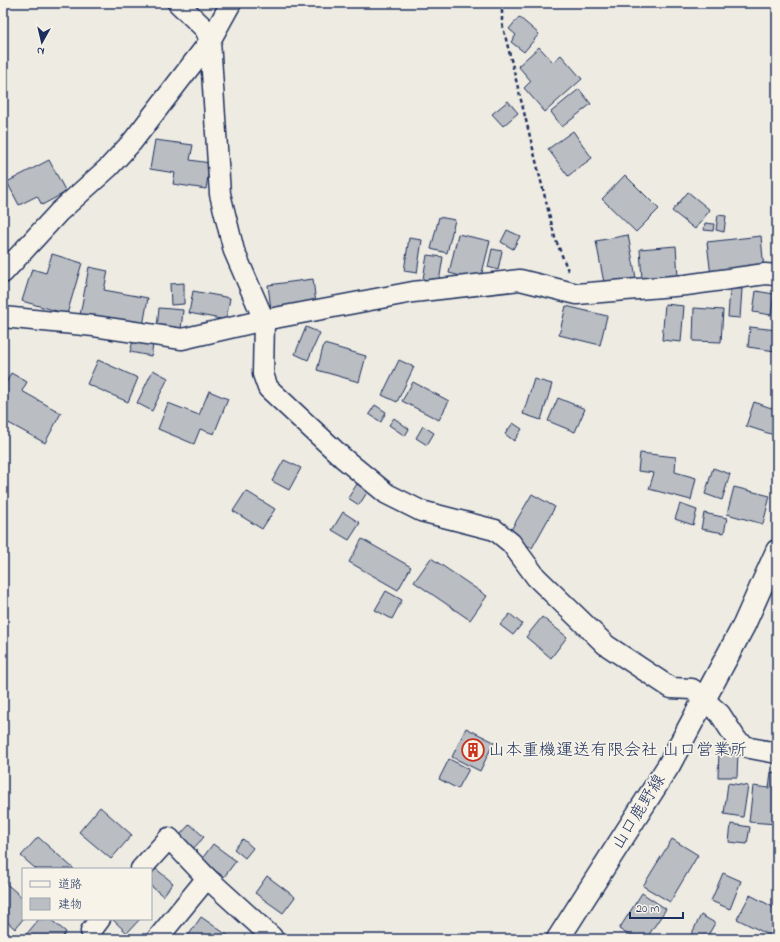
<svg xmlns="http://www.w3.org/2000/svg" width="780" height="942" viewBox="0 0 780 942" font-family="'Indie Flower','Klee One',sans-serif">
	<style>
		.building { fill: #babdc2; stroke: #1b2f5e }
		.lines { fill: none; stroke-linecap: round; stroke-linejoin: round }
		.minor-casing { stroke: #1b2f5e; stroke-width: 23 }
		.primary-casing { stroke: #1b2f5e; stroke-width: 25 }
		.path { stroke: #1b2f5e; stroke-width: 2.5; stroke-dasharray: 4 3; stroke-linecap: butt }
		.minor { stroke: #f7f3e8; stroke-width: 20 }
		.primary { stroke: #f7f3e8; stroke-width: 22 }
		.labels { text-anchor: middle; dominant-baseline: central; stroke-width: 3.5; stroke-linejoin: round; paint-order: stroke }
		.poi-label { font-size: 17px; fill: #1b2f5e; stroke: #f7f3e8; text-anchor: start }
		.street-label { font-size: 17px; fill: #1b2f5e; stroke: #f7f3e8 }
	</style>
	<rect width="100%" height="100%" fill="#eeebe2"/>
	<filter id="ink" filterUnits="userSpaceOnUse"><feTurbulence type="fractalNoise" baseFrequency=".025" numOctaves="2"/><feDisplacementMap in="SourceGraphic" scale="8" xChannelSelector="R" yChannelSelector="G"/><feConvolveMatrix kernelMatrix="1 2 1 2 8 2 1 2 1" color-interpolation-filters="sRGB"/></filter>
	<g filter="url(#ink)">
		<!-- building -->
		<g class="building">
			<path d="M519 17 539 34 524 52 511 42 516 35 509 29Z"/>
			<path d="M539 47 553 62 561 55 582 79 545 112 524 88 531 81 518 66Z"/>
			<path d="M579 89 591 104 562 127 551 112Z"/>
			<path d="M508 101 518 113 503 126 492 114Z"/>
			<path d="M573 131 592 158 568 176 548 149Z"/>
			<path d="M155 140 193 145 190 160 210 163 206 189 173 184 175 173 150 169Z"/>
			<path d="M49 160 66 192 42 205 37 196 19 205 7 182Z"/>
			<path d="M625 175 659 209 636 232 602 199Z"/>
			<path d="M688 192 710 210 695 229 672 211Z"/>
			<path d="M718 215 726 216 724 232 716 230Z"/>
			<path d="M439 217 455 220 447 253 431 249Z"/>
			<path d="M705 223 714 224 713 231 704 230Z"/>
			<path d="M507 230 520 236 513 249 501 242Z"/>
			<path d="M458 234 490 241 480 281 449 273Z"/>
			<path d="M628 235 637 283 605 288 596 241Z"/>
			<path d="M761 236 764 270 711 276 707 242Z"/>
			<path d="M409 238 422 240 417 273 404 271Z"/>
			<path d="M676 246 678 277 642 280 640 249Z"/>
			<path d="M492 249 502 251 498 270 488 267Z"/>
			<path d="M52 254 82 263 67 314 22 301 32 269 46 273Z"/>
			<path d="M427 255 443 257 439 282 423 279Z"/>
			<path d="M89 267 108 271 104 290 148 298 143 326 80 315Z"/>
			<path d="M313 279 316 304 271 310 268 285Z"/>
			<path d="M184 283V304L171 305 170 284Z"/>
			<path d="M730 288 742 289 740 318 728 317Z"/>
			<path d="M193 291 230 298 226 320 189 313Z"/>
			<path d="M756 291 774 294 771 315 753 312Z"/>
			<path d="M665 304 684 306 681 342 662 340Z"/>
			<path d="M566 306 607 316 600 345 559 335Z"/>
			<path d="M159 308 183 310 181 330 157 328Z"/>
			<path d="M694 308 723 310 721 342 693 341Z"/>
			<path d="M306 327 320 333 308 360 295 354Z"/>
			<path d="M750 327 777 330 775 351 748 347Z"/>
			<path d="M133 341 153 345 151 356 130 352Z"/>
			<path d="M324 344 366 356 359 382 317 370Z"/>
			<path d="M98 360 138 378 128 402 87 384Z"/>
			<path d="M399 360 414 367 397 402 382 395Z"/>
			<path d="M153 370 168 378 152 411 137 403Z"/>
			<path d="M11 373 27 382 22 391 61 413 45 443 3 420V389Z"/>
			<path d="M534 379 552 384 541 420 523 414Z"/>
			<path d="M413 382 449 401 439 420 402 401Z"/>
			<path d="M209 391 228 399 214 434 200 429 194 444 158 429 168 403 199 415Z"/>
			<path d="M558 398 585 409 575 432 548 421Z"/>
			<path d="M754 402 777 410V436L746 426Z"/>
			<path d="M375 405 386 412 381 422 369 414Z"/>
			<path d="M394 418 409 429 405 436 389 425Z"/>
			<path d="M513 423 522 429 514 441 505 434Z"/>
			<path d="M423 426 434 433 427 445 416 438Z"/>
			<path d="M640 453 676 457 675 472 696 478 691 500 649 489 654 473 638 471Z"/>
			<path d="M284 460 301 468 289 490 272 481Z"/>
			<path d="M713 468 730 474 722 500 705 494Z"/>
			<path d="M357 484 368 491 359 505 348 498Z"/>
			<path d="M734 487 770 496 763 524 727 514Z"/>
			<path d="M246 491 275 509 262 529 233 511Z"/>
			<path d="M532 494 555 507 532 548 508 535Z"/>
			<path d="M680 504 697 510 693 525 675 519Z"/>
			<path d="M343 512 360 523 349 540 332 530Z"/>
			<path d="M704 513 727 518 724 533 701 529Z"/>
			<path d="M362 539 411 567 398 590 349 562Z"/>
			<path d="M431 558 487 596 470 620 414 582Z"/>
			<path d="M386 591 402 600 392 619 375 610Z"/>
			<path d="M510 614 522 624 513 635 500 625Z"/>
			<path d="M542 617 567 637 551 658 526 637Z"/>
			<path d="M466 728 494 742 480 771 452 757Z"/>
			<path d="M719 752H738L737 777H718Z"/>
			<path d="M449 759 469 769 458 789 439 779Z"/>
			<path d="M771 772 777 773V824L749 822 753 786 769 788Z"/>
			<path d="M728 783 748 786 743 817 724 814Z"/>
			<path d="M100 807 132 835 111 859 79 832Z"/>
			<path d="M190 824 204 837 191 851 177 838Z"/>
			<path d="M731 824 750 827 747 844 729 842Z"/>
			<path d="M38 837 74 869H36L21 856Z"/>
			<path d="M243 839 253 848 245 858 234 849Z"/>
			<path d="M672 839 698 855 670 902 643 886Z"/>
			<path d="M213 844 236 861 224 877 201 860Z"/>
			<path d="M155 868 173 883 163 896 151 886V872Z"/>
			<path d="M723 873 741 881 730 909 711 901Z"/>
			<path d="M267 876 295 897 283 913 255 893Z"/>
			<path d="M3 881 23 898V919L15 929 3 918Z"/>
			<path d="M642 893 666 909 646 939H635L619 929Z"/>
			<path d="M750 895 777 909V939L737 919Z"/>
			<path d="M701 915 715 923 706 939H689Z"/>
			<path d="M201 917 233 939H193L188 936Z"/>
			<path d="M39 919H50L66 932 61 939H28L25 936Z"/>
			<path d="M112 919H140L127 933Z"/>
		</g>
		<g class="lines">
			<!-- minor casing -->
			<g class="minor-casing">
				<g id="minor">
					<path d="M178 3 205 29 210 41 220 194 234 251 264 320 263 374 268 388 343 458 387 494 421 511 495 530 511 543 536 577 606 645 671 688 692 689 720 714 738 742 750 748 777 753"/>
					<path d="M3 273 59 212 109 167 132 142 210 41 231 3"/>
					<path d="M3 317 94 326 182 339 264 320 413 292 520 280 577 294 686 285 765 274 777 275"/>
					<path d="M141 869 169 838 207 878"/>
					<path d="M91 931 100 919"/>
					<path d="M157 939 207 878 272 937 270 939"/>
				</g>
			</g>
			<!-- primary casing -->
			<g class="primary-casing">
				<path id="primary" d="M558 939 669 765 744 625 777 551"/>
			</g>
			<!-- path -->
			<path class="path" d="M502 3V23L555 238 569 273"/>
			<!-- minor -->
			<use href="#minor" class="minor"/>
			<!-- primary -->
			<use href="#primary" class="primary"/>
		</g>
	</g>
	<!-- icons -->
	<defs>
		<g id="building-ring" transform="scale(1.15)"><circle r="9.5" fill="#f7f3e8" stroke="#c8321e" stroke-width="1.5"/><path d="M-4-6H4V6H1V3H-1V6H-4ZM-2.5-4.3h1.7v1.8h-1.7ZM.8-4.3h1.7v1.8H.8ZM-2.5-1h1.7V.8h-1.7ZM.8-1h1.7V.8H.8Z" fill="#c8321e"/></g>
	</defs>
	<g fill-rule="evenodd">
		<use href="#building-ring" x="473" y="750"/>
	</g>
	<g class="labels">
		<!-- poi labels -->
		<g class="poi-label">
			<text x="488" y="750">山本重機運送有限会社 山口営業所</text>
		</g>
		<!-- street labels -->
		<g class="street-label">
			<text transform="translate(639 812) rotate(-58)">山口鹿野線</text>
		</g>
	</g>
	<!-- margin -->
	<rect width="780" height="942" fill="none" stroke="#f7f3e8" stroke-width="16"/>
	<rect x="8" y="8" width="764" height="926" fill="none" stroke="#1b2f5e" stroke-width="1.5" filter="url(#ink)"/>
	<!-- legend -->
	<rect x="22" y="868" width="130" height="52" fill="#f7f3e8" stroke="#9fa5b1"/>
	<rect x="30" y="881" width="20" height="6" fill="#f7f3e8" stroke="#9fa5b1"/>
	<text x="58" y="888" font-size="12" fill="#1b2f5e">道路</text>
	<rect x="30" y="898" width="20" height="12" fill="#babdc2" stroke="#9fa5b1"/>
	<text x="58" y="908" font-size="12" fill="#1b2f5e">建物</text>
	<!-- north arrow -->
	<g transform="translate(42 42) rotate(188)" stroke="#f7f3e8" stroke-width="3" paint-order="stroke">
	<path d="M0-3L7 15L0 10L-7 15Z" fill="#1b2f5e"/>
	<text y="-6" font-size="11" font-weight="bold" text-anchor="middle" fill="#1b2f5e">N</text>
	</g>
	<!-- scale -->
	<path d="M630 912v6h53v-6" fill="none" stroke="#1b2f5e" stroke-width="2"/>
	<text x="636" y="912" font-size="12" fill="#1b2f5e" stroke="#f7f3e8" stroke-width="3" paint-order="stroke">20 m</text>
</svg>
